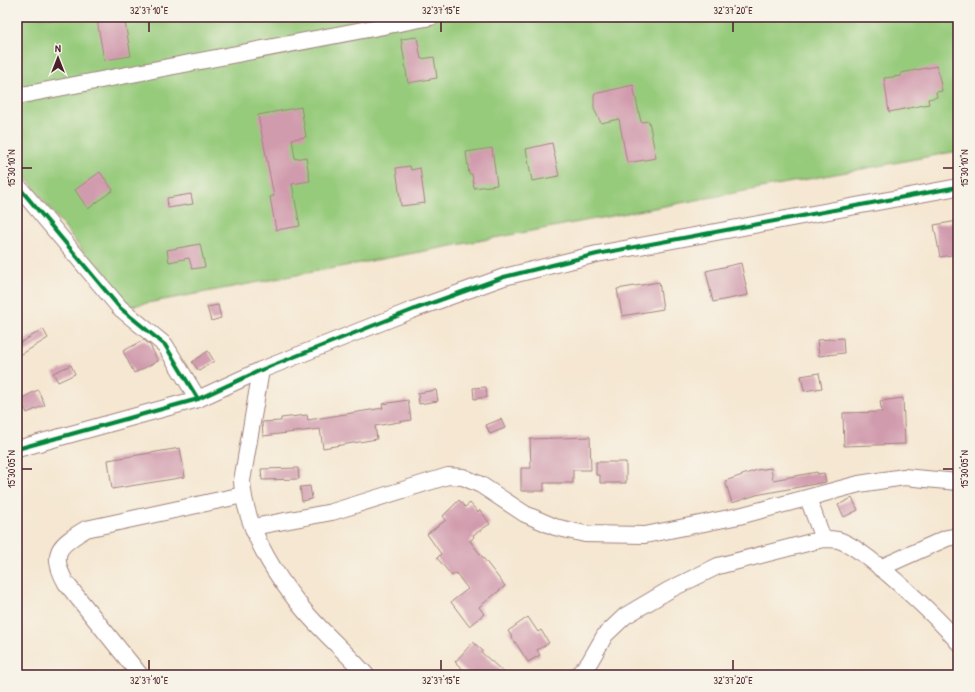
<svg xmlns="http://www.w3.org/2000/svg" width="975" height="692" viewBox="0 0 975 692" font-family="'Patrick Hand',sans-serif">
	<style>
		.green { fill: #97cb7c; stroke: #707554 }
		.building { fill: #d19bae }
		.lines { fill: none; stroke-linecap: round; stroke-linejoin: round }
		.minor-casing { stroke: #a0837e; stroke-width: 18 }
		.minor { stroke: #fff; stroke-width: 16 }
		.cycleway-casing { stroke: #f7f3e8; stroke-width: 6 }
		.cycleway { stroke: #00873e; stroke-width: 4 }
		.ticks { fill: none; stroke: #4a1f2b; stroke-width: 1.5 }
		.neatline { fill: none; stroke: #4a1f2b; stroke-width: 1.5 }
		.ticks-label { font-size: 10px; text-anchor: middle; fill: #4a1f2b }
	</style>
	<rect width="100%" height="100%" fill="#f7f3e8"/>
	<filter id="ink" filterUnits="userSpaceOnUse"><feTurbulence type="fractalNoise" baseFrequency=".025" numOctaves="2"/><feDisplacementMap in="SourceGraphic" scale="8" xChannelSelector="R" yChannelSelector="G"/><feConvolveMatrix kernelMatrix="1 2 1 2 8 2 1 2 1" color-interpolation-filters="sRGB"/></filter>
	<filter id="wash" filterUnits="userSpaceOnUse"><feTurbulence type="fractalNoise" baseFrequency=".012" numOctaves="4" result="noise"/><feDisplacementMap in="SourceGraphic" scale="16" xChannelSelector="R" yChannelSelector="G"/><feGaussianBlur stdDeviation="0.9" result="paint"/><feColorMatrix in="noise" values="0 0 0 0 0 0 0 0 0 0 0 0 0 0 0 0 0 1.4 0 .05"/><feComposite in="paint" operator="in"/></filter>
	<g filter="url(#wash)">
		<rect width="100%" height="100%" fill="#f5e7d1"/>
		<!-- green -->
		<path class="green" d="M17 17H958V151L126 307 17 166Z"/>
		<g id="blocks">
			<!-- building -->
			<g class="building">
				<path d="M112 17H124L131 56 104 60 97 20Z"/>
				<path d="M417 37 421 59 434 57 437 78 408 83 401 39Z"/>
				<path d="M937 66 942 91 936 92 937 97 928 99 929 104 889 112 884 78 901 76V73Z"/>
				<path d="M633 85 641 122 649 121 656 158 627 163 619 119 601 123 594 109V94Z"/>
				<path d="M301 107 306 137 292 139 295 159 306 157 310 181 292 184 300 226 276 230 270 197 274 196 258 115Z"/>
				<path d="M552 143 559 176 532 181 526 149Z"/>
				<path d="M492 148 497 185 474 188 472 174H469L466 152Z"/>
				<path d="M410 166 411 170 420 168 425 203 401 206 396 168Z"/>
				<path d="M100 172 113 190 88 209 75 190Z"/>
				<path d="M191 194 193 204 168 208 167 198Z"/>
				<path d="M958 221V254L940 257 934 225Z"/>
				<path d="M200 244 205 267 192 269 189 258 169 262 167 250Z"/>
				<path d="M741 263 748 295 713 302 706 271Z"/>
				<path d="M659 282 663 309 622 316 617 289Z"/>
				<path d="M218 305 221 318 211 321 207 307Z"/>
				<path d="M43 329 48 338 17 357V345Z"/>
				<path d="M843 338 844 353 819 356 817 340Z"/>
				<path d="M144 340 150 345 158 361 134 373 123 351Z"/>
				<path d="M208 351 214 361 199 371 192 362Z"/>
				<path d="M71 365 75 374 58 382 53 373Z"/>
				<path d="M819 373 822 388 804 391 801 376Z"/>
				<path d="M486 387 487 397 474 399 473 388Z"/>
				<path d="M38 390 45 405 27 413 20 399Z"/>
				<path d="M436 390 438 401 419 404 418 393Z"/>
				<path d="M903 398 905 444 844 446 843 413 882 412 880 401Z"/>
				<path d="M408 400 411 420 375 426 377 439 323 448 320 429 263 436 262 422 281 421V418L307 415 308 420 383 408 382 404Z"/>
				<path d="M501 419 505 428 490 434 486 425Z"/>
				<path d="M590 437 591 470H573V483H544V491H521V468H531L530 439Z"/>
				<path d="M180 448 185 477 112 489 108 460Z"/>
				<path d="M596 462H626V483H600V475H596Z"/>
				<path d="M298 468 299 479 262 480 261 469Z"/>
				<path d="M771 468 773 480 817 472 818 474 824 473 826 482 756 495 732 503 725 481 757 470Z"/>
				<path d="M310 486 312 499 302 501 300 487Z"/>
				<path d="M852 498 858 510 844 517 838 505Z"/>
				<path d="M459 500 465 507 470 503 478 512 480 510 490 524 473 535 474 537 470 541 505 586 479 607 484 614 469 626 451 602 468 589 456 573 452 576 437 558 441 554 427 534 446 520 443 516Z"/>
				<path d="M528 617 538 632 541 630 549 643 537 650 540 655 528 662 508 631Z"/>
				<path d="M473 642 482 650V653L507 675H469L455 662Z"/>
			</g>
		</g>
	</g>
	<g filter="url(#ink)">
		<use href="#blocks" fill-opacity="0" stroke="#a0837e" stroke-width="1"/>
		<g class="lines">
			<!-- minor casing -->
			<g class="minor-casing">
				<g id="minor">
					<path d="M17 96 431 17"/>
					<path d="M17 185 120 308 165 345 198 399"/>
					<path d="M261 370 242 481C245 528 274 574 303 609 322 632 346 652 366 675"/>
					<path d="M17 449 198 399 261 370 415 309 504 277 597 254 958 187"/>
					<path d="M808 498 823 539"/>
					<path d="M253 527 332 512 448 476 463 477 481 485 525 514 555 527 585 534 645 535 739 516 859 484 904 477 958 482"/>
					<path d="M880 568 947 538 958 536"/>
					<path d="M140 675 66 583C49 553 59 545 86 529L243 495"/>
					<path d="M578 675 589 663 605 635 625 616 669 590 718 566 823 539C828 539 833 539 838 540 863 546 940 620 958 642"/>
				</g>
			</g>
			<!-- minor -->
			<use href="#minor" class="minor"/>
			<!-- cycleway casing -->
			<g class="cycleway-casing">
				<g id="cycleway">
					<path d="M17 185 120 308 165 345 198 399"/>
					<path d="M17 449 198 399 261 370 415 309 504 277 597 254 958 187"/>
				</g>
			</g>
			<!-- cycleway -->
			<use href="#cycleway" class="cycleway"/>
		</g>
	</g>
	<!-- ticks -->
	<path class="ticks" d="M149 22V32M441 22V32M733 22V32M22 168H32M943 168H953M22 469H32M943 469H953M149 660V670M441 660V670M733 660V670"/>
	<!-- margin -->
	<rect width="975" height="692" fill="none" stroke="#f7f3e8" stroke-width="44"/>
	<!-- north arrow -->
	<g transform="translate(58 58)" stroke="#f7f3e8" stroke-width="3" paint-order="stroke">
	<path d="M0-3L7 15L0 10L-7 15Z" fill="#4a1f2b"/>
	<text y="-6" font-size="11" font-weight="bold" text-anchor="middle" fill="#4a1f2b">N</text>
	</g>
	<rect x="22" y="22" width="931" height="648" class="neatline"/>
	<g class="ticks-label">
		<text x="149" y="14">32°37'10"E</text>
		<text x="441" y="14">32°37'15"E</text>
		<text x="733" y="14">32°37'20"E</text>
		<text transform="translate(11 168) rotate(-90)" y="4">15°30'10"N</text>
		<text transform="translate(964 168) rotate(-90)" y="4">15°30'10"N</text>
		<text transform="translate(11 469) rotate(-90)" y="4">15°30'05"N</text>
		<text transform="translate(964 469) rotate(-90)" y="4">15°30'05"N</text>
		<text x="149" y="684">32°37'10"E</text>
		<text x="441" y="684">32°37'15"E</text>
		<text x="733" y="684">32°37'20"E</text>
	</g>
</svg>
